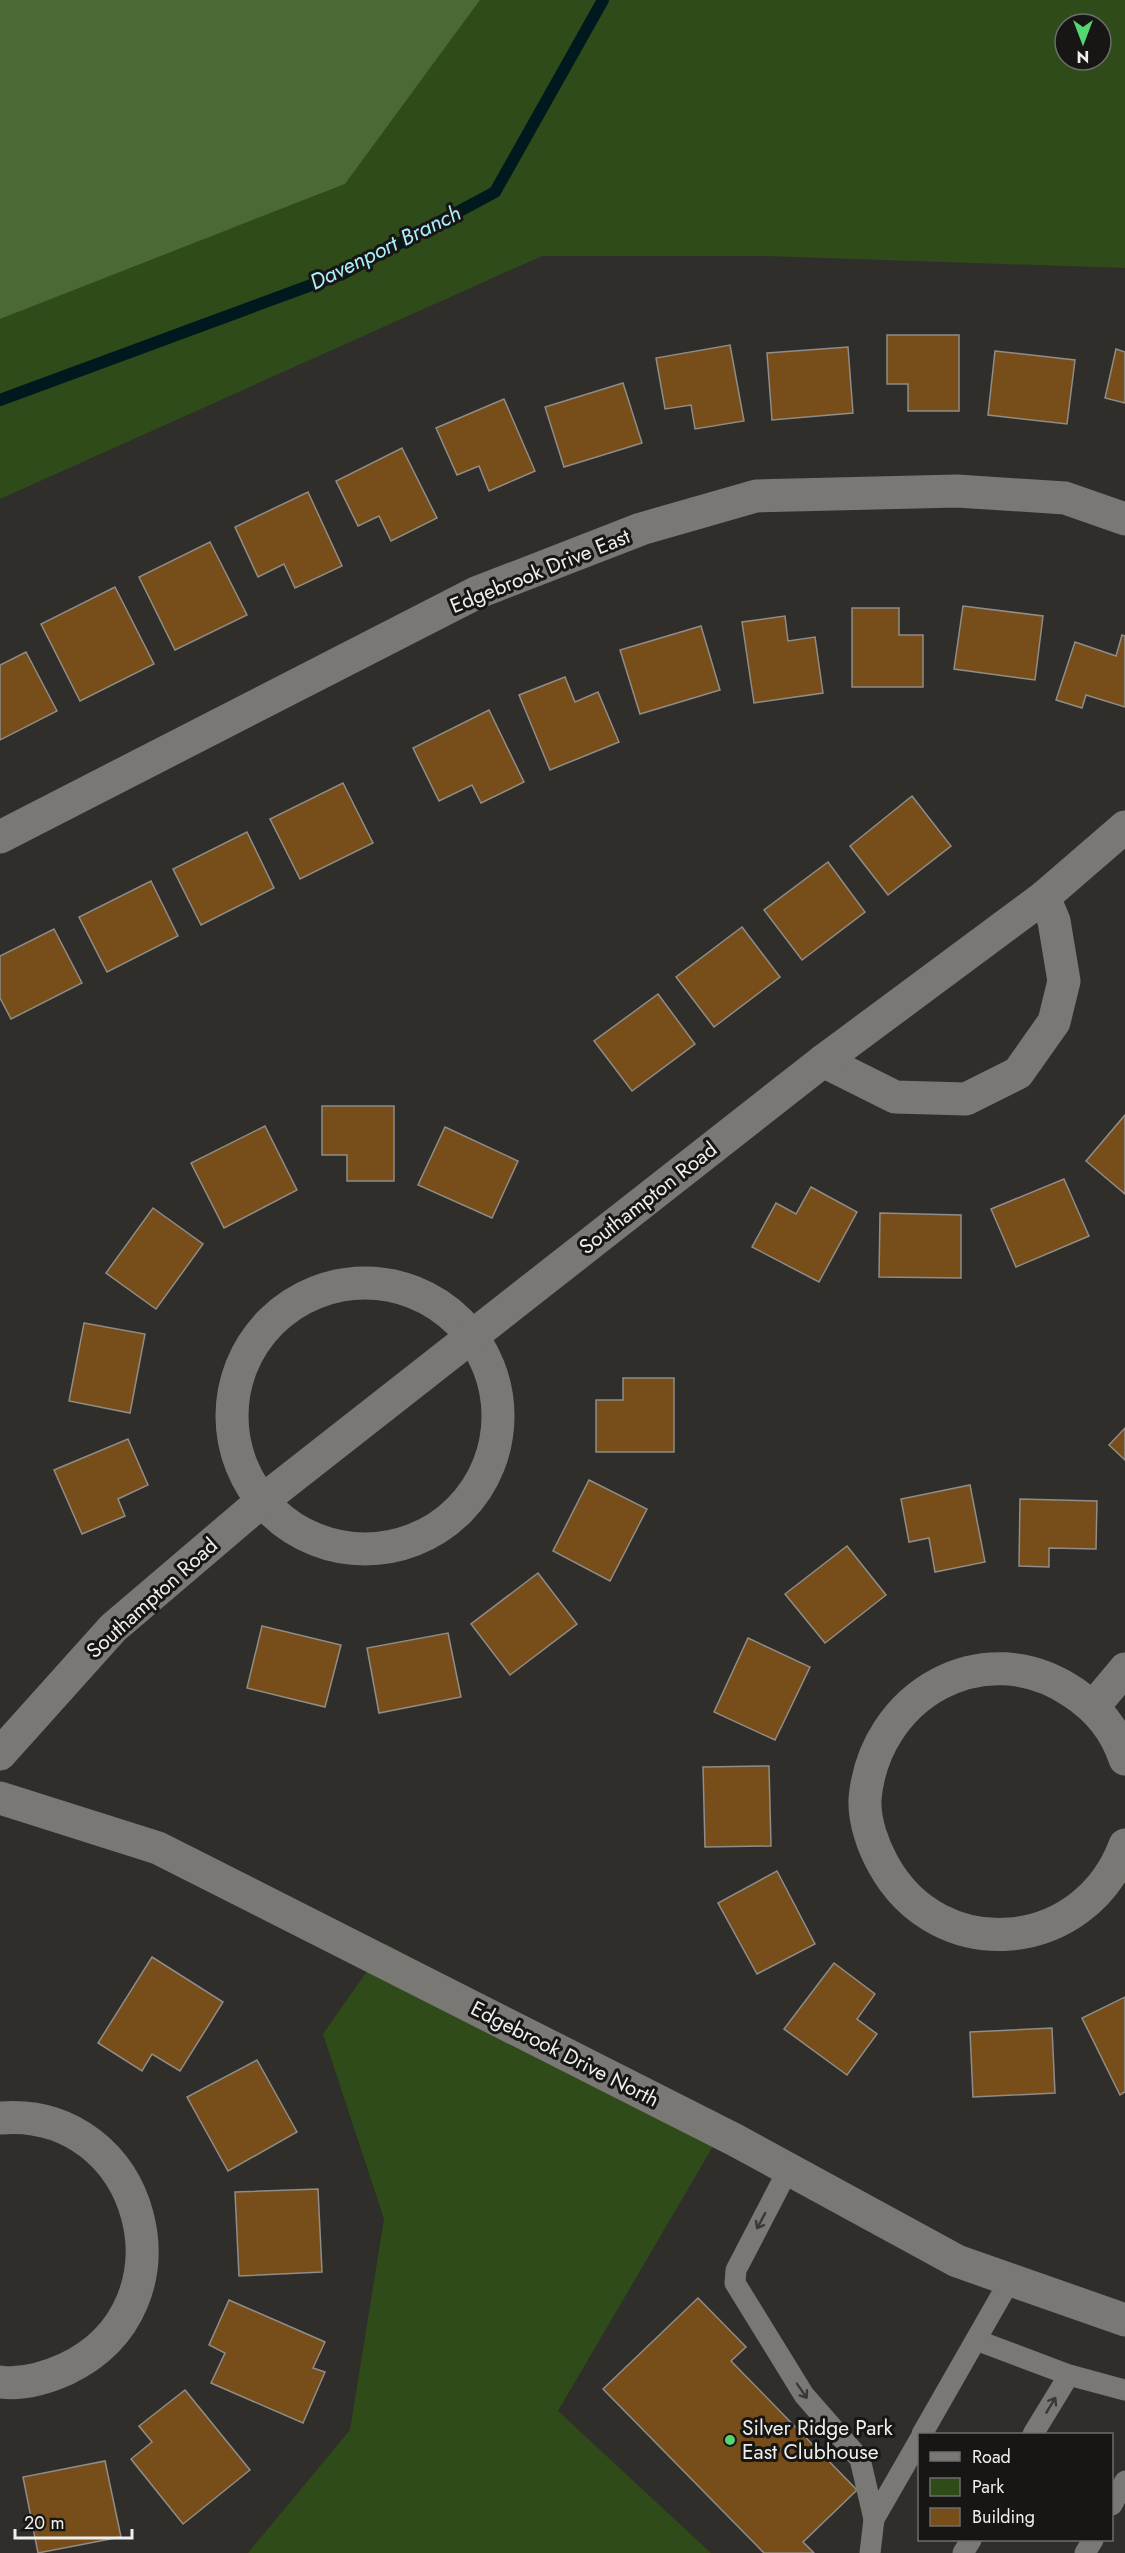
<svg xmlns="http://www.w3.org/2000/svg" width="1125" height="2553" viewBox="0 0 1125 2553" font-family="Jost,sans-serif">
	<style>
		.green { fill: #2f4b19; fill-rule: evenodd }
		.forest { fill: #4a6935 }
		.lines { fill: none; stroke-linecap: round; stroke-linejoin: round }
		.stream { stroke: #00191e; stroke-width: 12 }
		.building { fill: #774e1a; stroke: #8f8c89; stroke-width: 1.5 }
		.lane { stroke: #797874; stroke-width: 21 }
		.street { stroke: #797874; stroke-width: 33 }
		.oneway { stroke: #393836 }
		.poi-dot { fill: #54d672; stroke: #171615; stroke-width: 2 }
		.labels { text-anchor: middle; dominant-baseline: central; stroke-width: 6; stroke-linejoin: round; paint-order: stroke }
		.street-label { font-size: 21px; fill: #efefec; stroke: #171615 }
		.poi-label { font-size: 21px; fill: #efefec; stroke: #171615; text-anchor: start }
		.water-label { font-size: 22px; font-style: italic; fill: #aceffd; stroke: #171615 }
	</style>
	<rect width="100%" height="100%" fill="#2f2e2b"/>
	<!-- green -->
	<g class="green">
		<path d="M480 0H1125V268L765 256H542L0 499V319L345 184ZM1065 24H1101V60H1065Z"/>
		<path d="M386 1944 719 2136 558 2411 711 2553H248L350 2430 384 2219 323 2034Z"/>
	</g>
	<!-- forest -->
	<path class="forest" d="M0 0H480L345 184 0 319Z"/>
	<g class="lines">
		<!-- stream -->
		<path class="stream" d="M0 400 344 273 495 192 603 0"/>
	</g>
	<!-- building -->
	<g class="building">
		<path d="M887 335H959V411H908V384H887Z"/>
		<path d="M730 345 744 421 695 429 691 405 665 409 656 358Z"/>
		<path d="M848 347 853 413 772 420 767 353Z"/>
		<path d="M1116 349 1125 352V403L1105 398Z"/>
		<path d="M995 351 1075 360 1067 424 988 415Z"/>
		<path d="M623 383 642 443 564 467 545 407Z"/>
		<path d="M504 399 535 471 489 491 479 466 457 475 436 428Z"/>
		<path d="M402 448 437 518 391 541 379 516 358 526 336 481Z"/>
		<path d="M308 492 342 566 295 588 284 564 258 577 235 527Z"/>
		<path d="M210 542 247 615 175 650 139 577Z"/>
		<path d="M115 587 154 664 80 701 41 624Z"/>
		<path d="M963 606 1043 616 1035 680 954 669Z"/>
		<path d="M852 608H899V635H923V687H852Z"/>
		<path d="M785 616 788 641 815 637 823 693 754 703 742 622Z"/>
		<path d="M701 626 720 690 640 714 620 650Z"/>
		<path d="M1122 635 1125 636V707L1086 695 1082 708 1056 700 1075 642 1116 656Z"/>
		<path d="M26 652 57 711 0 740V665Z"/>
		<path d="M565 677 575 702 598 692 619 742 550 770 519 695Z"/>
		<path d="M489 710 524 782 481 803 472 785 439 801 413 748Z"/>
		<path d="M343 783 373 843 300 879 270 819Z"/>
		<path d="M912 796 951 846 888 895 850 846Z"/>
		<path d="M247 832 274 888 201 925 173 869Z"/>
		<path d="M828 862 865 912 802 960 764 910Z"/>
		<path d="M151 881 178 936 107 972 79 917Z"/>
		<path d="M742 927 780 977 714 1027 676 977Z"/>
		<path d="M54 929 82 983 11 1019 0 998V956Z"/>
		<path d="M658 994 695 1044 632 1091 594 1041Z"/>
		<path d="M322 1106H394V1181H347V1155H322Z"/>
		<path d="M1125 1115V1194L1086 1161Z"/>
		<path d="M265 1126 297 1190 224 1228 191 1163Z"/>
		<path d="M445 1127 518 1161 492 1218 418 1185Z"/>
		<path d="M1064 1179 1089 1236 1016 1267 991 1209Z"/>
		<path d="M811 1187 857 1212 819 1282 752 1247 776 1203 796 1214Z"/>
		<path d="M153 1208 203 1244 156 1309 106 1273Z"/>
		<path d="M880 1213 961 1215V1278L879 1277Z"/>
		<path d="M84 1323 145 1334 130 1413 69 1401Z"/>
		<path d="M623 1378H674V1452H596V1400H623Z"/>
		<path d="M1125 1428V1460L1109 1445Z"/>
		<path d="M128 1439 148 1485 118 1499 125 1516 82 1534 54 1470Z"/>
		<path d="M589 1480 647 1509 610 1581 553 1551Z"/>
		<path d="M970 1485 985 1562 935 1572 929 1538 909 1542 901 1499Z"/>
		<path d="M1020 1499 1097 1501 1096 1549 1049 1548V1567L1019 1566Z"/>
		<path d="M847 1546 886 1595 825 1643 785 1594Z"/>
		<path d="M538 1573 577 1624 510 1675 471 1624Z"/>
		<path d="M262 1626 341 1645 325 1707 247 1688Z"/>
		<path d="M448 1633 461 1697 379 1713 367 1648Z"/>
		<path d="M748 1638 810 1667 775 1740 714 1712Z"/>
		<path d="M769 1766 771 1846 705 1847 703 1767Z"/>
		<path d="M777 1871 815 1944 757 1974 718 1903Z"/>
		<path d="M152 1957 223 2002 180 2071 152 2054 142 2071 98 2043Z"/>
		<path d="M834 1963 875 1994 857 2019 877 2034 847 2075 784 2029Z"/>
		<path d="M1125 1997V2092L1120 2095 1082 2018Z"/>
		<path d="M1052 2028 1055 2093 973 2097 970 2032Z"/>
		<path d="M257 2060 297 2132 228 2171 187 2097Z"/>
		<path d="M318 2189 322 2272 239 2276 235 2192Z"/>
		<path d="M698 2298 746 2347 731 2361 857 2490 803 2542 814 2553H764L603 2389Z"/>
		<path d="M229 2300 325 2342 313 2368 325 2372 303 2423 211 2383 225 2353 209 2345Z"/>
		<path d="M185 2390 250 2470 183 2524 131 2459 152 2442 139 2426Z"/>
		<path d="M105 2461 121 2537 38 2553 23 2477Z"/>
	</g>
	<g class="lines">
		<!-- lane -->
		<g class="lane">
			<path d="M788 2170 736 2270 735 2283 804 2395 860 2459 874 2519"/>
			<path d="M976 2340 1069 2375 1125 2390"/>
			<path d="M922 2434 1010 2280"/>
			<path d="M1033 2434 1069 2375"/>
			<path d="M1112 2505 1125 2481"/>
			<path d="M870 2553 874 2519 920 2439"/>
			<path d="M963 2553 971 2540"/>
			<path d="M1085 2553 1093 2540"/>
		</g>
		<!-- street -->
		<g class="street">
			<path d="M0 837 476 593 641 529 756 496 957 491 1065 498 1125 519"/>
			<path d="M823 1061 895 1097 966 1099 1018 1073 1054 1022 1064 981 1054 921 1044 897"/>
			<circle cx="365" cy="1416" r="133"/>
			<path d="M1094 1706 1125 1669"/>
			<path d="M0 1754 113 1628 262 1501 823 1061 1044 897 1125 827"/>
			<path d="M1125 1759C1116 1731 1098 1709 1074 1693 984 1631 874 1695 865 1799 864 1821 873 1846 883 1864 939 1967 1085 1954 1125 1845"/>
			<path d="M0 1798 158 1848 735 2140 957 2261 1125 2320"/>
			<path d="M0 2118C145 2106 199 2306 66 2369 46 2378 22 2385 0 2382"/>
		</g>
	</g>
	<!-- one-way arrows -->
	<defs><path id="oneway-shaft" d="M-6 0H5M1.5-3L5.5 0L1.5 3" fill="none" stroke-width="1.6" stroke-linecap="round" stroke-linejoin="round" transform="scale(1.5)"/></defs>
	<g class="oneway">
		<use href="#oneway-shaft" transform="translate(761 2221) rotate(118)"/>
		<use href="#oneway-shaft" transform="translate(802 2391) rotate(55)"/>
		<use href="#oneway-shaft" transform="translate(1051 2405) rotate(-59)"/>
	</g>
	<!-- markers -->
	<circle class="poi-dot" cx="730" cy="2440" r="6"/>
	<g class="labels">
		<!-- street labels -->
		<g class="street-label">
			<text transform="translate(540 571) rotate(-22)">Edgebrook Drive East</text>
			<text transform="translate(648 1198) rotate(-38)">Southampton Road</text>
			<text transform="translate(152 1598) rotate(-42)">Southampton Road</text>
			<text transform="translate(565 2054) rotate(27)">Edgebrook Drive North</text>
		</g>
		<!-- poi labels -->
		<g class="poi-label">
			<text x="742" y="2428">Silver Ridge Park<tspan x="742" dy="24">East Clubhouse</tspan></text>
		</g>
		<!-- water labels -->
		<g class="water-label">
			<text transform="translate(385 247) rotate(-26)">Davenport Branch</text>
		</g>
	</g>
	<!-- legend -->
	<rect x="918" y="2433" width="195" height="108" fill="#171615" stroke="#6d6d6b" stroke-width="1.5"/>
	<rect x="930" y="2452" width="30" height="9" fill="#797874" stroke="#6d6d6b" stroke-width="1.5"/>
	<text x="972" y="2463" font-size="18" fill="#efefec">Road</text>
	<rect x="930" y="2478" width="30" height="18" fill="#2f4b19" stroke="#6d6d6b" stroke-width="1.5"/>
	<text x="972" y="2493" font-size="18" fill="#efefec">Park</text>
	<rect x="930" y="2508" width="30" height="18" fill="#774e1a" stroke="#6d6d6b" stroke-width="1.5"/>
	<text x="972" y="2523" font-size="18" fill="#efefec">Building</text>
	<!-- north arrow -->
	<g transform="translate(1083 42) rotate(180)"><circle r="28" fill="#171615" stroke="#6d6d6b" stroke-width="1.5"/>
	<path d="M0-4.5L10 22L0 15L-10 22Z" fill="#54d672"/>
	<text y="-9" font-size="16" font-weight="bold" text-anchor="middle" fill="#efefec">N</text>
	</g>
	<!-- scale -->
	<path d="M15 2529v9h117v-9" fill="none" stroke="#efefec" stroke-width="3"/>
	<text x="24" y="2529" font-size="18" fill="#efefec" stroke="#171615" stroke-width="4.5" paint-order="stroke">20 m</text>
</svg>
